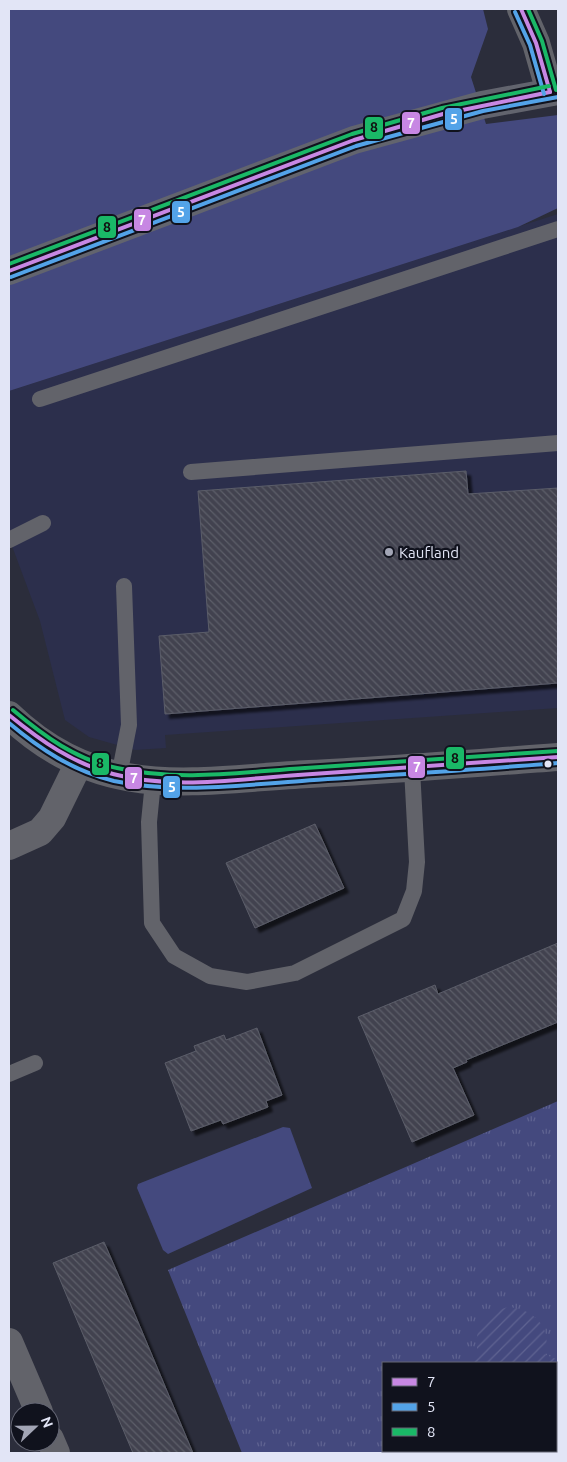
<svg xmlns="http://www.w3.org/2000/svg" width="567" height="1462" viewBox="0 0 567 1462" font-family="Ubuntu,sans-serif">
	<style>
		.built { fill: #2c2f4c }
		.grass { fill: #44497e }
		.park { fill: url(#park-tufts); fill-rule: evenodd }
		.garden { fill: url(#garden-furrows) }
		.building { fill: url(#building-back-hatch); stroke: #5b5d69; filter: url(#shadow) }
		.lines { fill: none; stroke-linecap: round; stroke-linejoin: round }
		.service { stroke: #62636a; stroke-width: 16 }
		.minor { stroke: #62636a; stroke-width: 28 }
		.tertiary { stroke: #62636a; stroke-width: 28 }
		.primary { stroke: #62646e; stroke-width: 28 }
		.bus-1-casing { stroke: #10121d; stroke-width: 8 }
		.bus-2-casing { stroke: #10121d; stroke-width: 8 }
		.bus-3-casing { stroke: #10121d; stroke-width: 8 }
		.bus-1 { stroke: #c787e3; stroke-width: 4 }
		.bus-2 { stroke: #53a3e8; stroke-width: 4 }
		.bus-3 { stroke: #1ab867; stroke-width: 4 }
		.poi-dot { fill: #a2a5b5; stroke: #10121d; stroke-width: 2 }
		.bus-dot { fill: #e2e5f6; stroke: #10121d; stroke-width: 2 }
		.labels { text-anchor: middle; dominant-baseline: central; stroke-width: 4.5; stroke-linejoin: round; paint-order: stroke }
		.poi-label { font-size: 15px; fill: #e2e5f6; stroke: #10121d; text-anchor: start }
		.line-badge { stroke: #10121d; stroke-width: 2 }
		.badge-label { font-size: 14px; text-anchor: middle; font-weight: bold; fill: #fff }
		.pale-badge-label { font-size: 14px; text-anchor: middle; font-weight: bold; fill: #111 }
	</style>
	<defs>
		<pattern id="park-tufts" width="24" height="20" patternUnits="userSpaceOnUse" patternTransform="scale(1.25)"><rect width="24" height="20" fill="#44497e"/><path d="M3 7l-1-3M5 7V3M7 7l1-3M15 17l-1-3M17 17v-4M19 17l1-3" fill="none" stroke="#5f6391"/></pattern>
		<pattern id="garden-furrows" width="10" height="10" patternUnits="userSpaceOnUse" patternTransform="scale(1.25)"><rect width="10" height="10" fill="#44497e"/><path d="M-1 1l2-2M0 10L10 0M9 11l2-2" fill="none" stroke="#5f6391"/></pattern>
		<pattern id="building-back-hatch" width="6" height="6" patternUnits="userSpaceOnUse" patternTransform="scale(1.25)"><rect width="6" height="6" fill="#42434f"/><path d="M-1 5l2 2M0 0l6 6M5-1l2 2" fill="none" stroke="#5d5e69"/></pattern>
		<filter id="shadow"><feDropShadow dx="4.5" dy="4.5" stdDeviation="1" flood-color="#0009"/></filter>
	</defs>
	<rect width="100%" height="100%" fill="#2b2d3b"/>
	<!-- built -->
	<path class="built" d="M558 214V708L165 735 166 748 135 750 89 737 65 720 40 621 9 538V391Z"/>
	<!-- grass -->
	<g class="grass">
		<path d="M9 9H483L488 29 471 77 486 124 558 115V208L518 227 9 391Z"/>
		<path d="M283 1127 290 1128 312 1188 168 1254 163 1250 137 1188 138 1184Z"/>
	</g>
	<!-- park -->
	<path class="park" d="M558 1101V1453H242L168 1270ZM383 1363H556V1451H383Z"/>
	<!-- garden -->
	<path class="garden" d="M509 1307C533 1309 554 1328 544 1354L556 1359 554 1363H468L467 1362 479 1357C471 1331 484 1312 509 1307Z"/>
	<!-- building -->
	<g class="building">
		<path d="M466 471 468 494 558 488V683L165 714 159 636 209 632 198 491Z"/>
		<path d="M315 824 344 888 255 928 226 863Z"/>
		<path d="M558 943V1022L466 1060 467 1062 453 1068 474 1115 412 1142 358 1017 435 985 438 994Z"/>
		<path d="M257 1028 282 1095 266 1101 268 1107 223 1124 221 1120 191 1131 165 1063 196 1051 194 1046 224 1035 226 1040Z"/>
		<path d="M104 1242 120 1279 193 1453H133L100 1375 53 1263Z"/>
	</g>
	<g class="lines">
		<!-- service -->
		<g class="service">
			<path d="M40 399 558 229"/>
			<path d="M191 472 558 443"/>
			<path d="M9 540 43 523"/>
			<path d="M119 776 129 725 124 586"/>
			<path d="M153 782 149 822 152 923 174 956 210 976 247 982 295 973 403 919 414 891 417 862 412 769"/>
			<path d="M9 1074 35 1063"/>
		</g>
		<!-- minor -->
		<g class="minor">
			<path d="M9 715C101 804 195 780 309 774 392 770 475 763 558 757"/>
			<path d="M9 846 40 832 52 818 79 763"/>
			<path d="M9 1342 39 1412"/>
			<path d="M50 1439 56 1453"/>
		</g>
		<!-- tertiary -->
		<path class="tertiary" d="M521 9 536 43 550 92"/>
		<!-- primary -->
		<path class="primary" d="M9 271 354 140 482 105 558 91"/>
		<!-- bus-1 casing -->
		<g class="bus-1-casing">
			<g id="bus-1">
				<path d="M521 9 536 43 550 92"/>
				<path d="M9 271 354 140 443 114 550 92"/>
				<path d="M9 715C41 741 72 763 113 774 172 790 238 779 298 775 384 769 471 763 558 757"/>
			</g>
		</g>
		<!-- bus-2 casing -->
		<g class="bus-2-casing">
			<g id="bus-2">
				<path d="M515 12 530 45 544 94"/>
				<path d="M11 277 356 146 483 111 558 97"/>
				<path d="M9 723C40 749 73 771 114 781 175 794 240 785 302 781 387 775 473 770 558 763"/>
			</g>
		</g>
		<!-- bus-3 casing -->
		<g class="bus-3-casing">
			<g id="bus-3">
				<path d="M528 9 542 41 556 90"/>
				<path d="M9 264 352 134 442 108 549 86"/>
				<path d="M13 710C44 736 76 760 117 768 179 782 243 772 305 768 389 762 473 757 558 751"/>
			</g>
		</g>
		<!-- bus-1 -->
		<use href="#bus-1" class="bus-1"/>
		<!-- bus-2 -->
		<use href="#bus-2" class="bus-2"/>
		<!-- bus-3 -->
		<use href="#bus-3" class="bus-3"/>
	</g>
	<!-- markers -->
	<circle class="poi-dot" cx="389" cy="552" r="5"/>
	<circle class="bus-dot" cx="548" cy="764" r="4.5"/>
	<g class="labels">
		<!-- poi labels -->
		<g class="poi-label">
			<text x="399" y="552">Kaufland</text>
		</g>
	</g>
	<g class="line-badge">
		<rect x="444" y="107" width="19" height="24" rx="5" fill="#53a3e8"/>
		<rect x="401" y="111" width="20" height="24" rx="5" fill="#c787e3"/>
		<rect x="364" y="116" width="20" height="24" rx="5" fill="#1ab867"/>
		<rect x="171" y="200" width="20" height="24" rx="5" fill="#53a3e8"/>
		<rect x="133" y="208" width="19" height="24" rx="5" fill="#c787e3"/>
		<rect x="97" y="215" width="20" height="24" rx="5" fill="#1ab867"/>
		<rect x="445" y="746" width="20" height="24" rx="5" fill="#1ab867"/>
		<rect x="91" y="752" width="19" height="24" rx="5" fill="#1ab867"/>
		<rect x="407" y="755" width="19" height="24" rx="5" fill="#c787e3"/>
		<rect x="124" y="766" width="19" height="24" rx="5" fill="#c787e3"/>
		<rect x="162" y="775" width="19" height="24" rx="5" fill="#53a3e8"/>
	</g>
	<g class="badge-label">
		<text x="454" y="124">5</text>
		<text x="411" y="128">7</text>
		<text x="181" y="217">5</text>
		<text x="142" y="225">7</text>
		<text x="417" y="772">7</text>
		<text x="134" y="783">7</text>
		<text x="172" y="792">5</text>
	</g>
	<g class="pale-badge-label">
		<text x="374" y="132">8</text>
		<text x="107" y="232">8</text>
		<text x="455" y="763">8</text>
		<text x="100" y="768">8</text>
	</g>
	<!-- border -->
	<rect width="567" height="1462" fill="none" stroke="#e2e5f6" stroke-width="20"/>
	<!-- legend -->
	<rect x="382" y="1362" width="175" height="90" fill="#10121d" stroke="#646674"/>
	<rect x="392" y="1378" width="25" height="8" fill="#c787e3" stroke="#646674"/>
	<text x="427" y="1387" font-size="15" fill="#e2e5f6">7</text>
	<rect x="392" y="1403" width="25" height="8" fill="#53a3e8" stroke="#646674"/>
	<text x="427" y="1412" font-size="15" fill="#e2e5f6">5</text>
	<rect x="392" y="1428" width="25" height="8" fill="#1ab867" stroke="#646674"/>
	<text x="427" y="1437" font-size="15" fill="#e2e5f6">8</text>
	<!-- north arrow -->
	<g transform="translate(35 1427) rotate(68)"><circle r="24" fill="#10121d" stroke="#646674"/>
	<path d="M0-4L9 19L0 12L-9 19Z" fill="#a2a5b5"/>
	<text y="-8" font-size="14" font-weight="bold" text-anchor="middle" fill="#e2e5f6">N</text>
	</g>
</svg>
